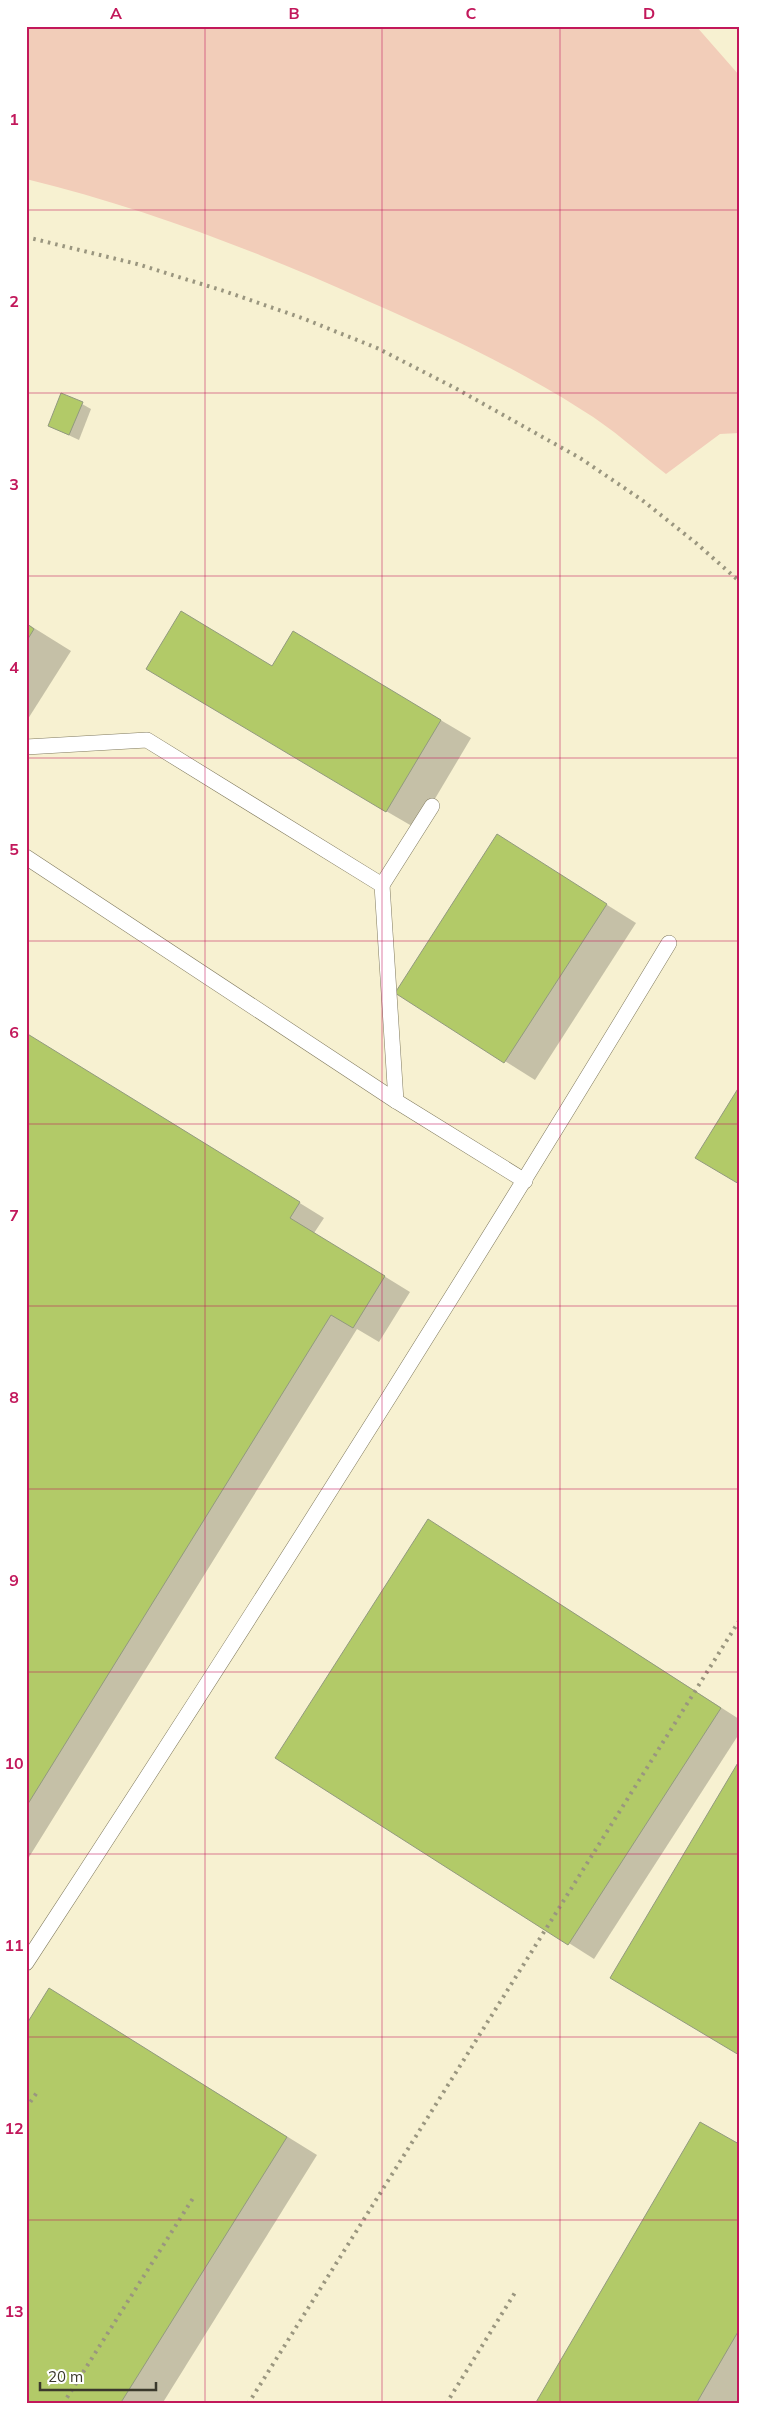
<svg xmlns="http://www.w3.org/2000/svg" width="765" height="2430" viewBox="0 0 765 2430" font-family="Mulish,sans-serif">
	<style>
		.green { fill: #f2cdb9 }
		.shadow { fill: #0003 }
		.building { fill: #b2ca68; stroke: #929a7e }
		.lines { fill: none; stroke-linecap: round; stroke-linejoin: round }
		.service-casing { stroke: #807a5e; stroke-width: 16 }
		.service { stroke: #fff; stroke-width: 15 }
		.rail { stroke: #9a967f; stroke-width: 4; stroke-dasharray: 2.5 5; stroke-linecap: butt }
		.grid { fill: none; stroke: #c2185b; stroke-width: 1; stroke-opacity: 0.55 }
		.neatline { fill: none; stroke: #c2185b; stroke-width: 2 }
		.grid-label { font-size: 16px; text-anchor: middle; font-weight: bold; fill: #c2185b }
	</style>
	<rect width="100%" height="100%" fill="#f7f1d1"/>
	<!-- green -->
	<path class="green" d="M26 26H696L739 75V433L720 434 666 474C639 453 612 428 582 410 515 367 443 334 370 302 259 252 145 208 26 179Z"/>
	<!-- shadow -->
	<g class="shadow">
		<path d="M82 404 91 409 79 440 49 426Z"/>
		<path d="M26 623 71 651 26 722Z"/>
		<path d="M324 651 471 738 417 829 386 811 273 667Z"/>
		<path d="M497 836 636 923 535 1080 396 993Z"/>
		<path d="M26 1034 324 1218 314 1233 410 1292 379 1342 357 1329 26 1862Z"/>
		<path d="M453 1536 739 1719V1734L594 1959 276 1757Z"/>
		<path d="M50 1990 317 2155 162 2404H26Z"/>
		<path d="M739 2146V2400L737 2404H536Z"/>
	</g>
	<!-- building -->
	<g class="building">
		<path d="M61 393 83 402 69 435 48 426Z"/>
		<path d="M181 611 272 666 293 631 441 720 386 812 146 669Z"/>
		<path d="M26 623 34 629 26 642Z"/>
		<path d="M497 834 607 904 504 1063 395 993Z"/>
		<path d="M26 1033 300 1202 290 1218 385 1276 353 1328 331 1315 26 1807Z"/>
		<path d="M739 1087V1184L695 1158Z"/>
		<path d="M428 1519 721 1708 568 1945 275 1758Z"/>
		<path d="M739 1761V2055L610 1978Z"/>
		<path d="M49 1988 287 2137 120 2404H26V2025Z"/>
		<path d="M700 2122 739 2144V2330L696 2404H535Z"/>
	</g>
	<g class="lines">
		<!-- service casing -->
		<g class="service-casing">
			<g id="service">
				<path d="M26 747 147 740 382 885 396 1101"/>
				<path d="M26 857 396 1101 525 1181"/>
				<path d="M382 885 432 806"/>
				<path d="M26 1963C246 1627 461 1287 669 943"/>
			</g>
		</g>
		<!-- service -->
		<use href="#service" class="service"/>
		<!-- rail -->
		<g class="rail">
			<path d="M26 237 137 264 224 291 302 318 377 348 455 388 580 458 642 500 696 543 739 581"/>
			<path d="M26 2108 38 2091"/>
			<path d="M63 2404 195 2195"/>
			<path d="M248 2404 739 1621"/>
			<path d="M446 2404 516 2291"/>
		</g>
	</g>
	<!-- grid -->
	<path class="grid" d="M205 26V2404M382 26V2404M560 26V2404M26 210H739M26 393H739M26 576H739M26 758H739M26 941H739M26 1124H739M26 1306H739M26 1489H739M26 1672H739M26 1854H739M26 2037H739M26 2220H739"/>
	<!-- border -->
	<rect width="765" height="2430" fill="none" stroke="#ffffff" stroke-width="55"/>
	<!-- scale -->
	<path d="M40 2382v8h116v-8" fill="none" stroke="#3b392c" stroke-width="2.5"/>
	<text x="48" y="2382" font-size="15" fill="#3b392c" stroke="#ffffff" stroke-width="4" paint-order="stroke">20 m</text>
	<rect x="28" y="28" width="710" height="2374" class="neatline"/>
	<g class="grid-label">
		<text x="116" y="19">A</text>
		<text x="294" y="19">B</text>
		<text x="471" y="19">C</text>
		<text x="649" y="19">D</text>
		<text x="14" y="125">1</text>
		<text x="14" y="307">2</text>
		<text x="14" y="490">3</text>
		<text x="14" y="673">4</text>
		<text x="14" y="855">5</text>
		<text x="14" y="1038">6</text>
		<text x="14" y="1221">7</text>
		<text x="14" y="1403">8</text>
		<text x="14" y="1586">9</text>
		<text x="14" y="1769">10</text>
		<text x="14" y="1951">11</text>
		<text x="14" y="2134">12</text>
		<text x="14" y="2317">13</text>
	</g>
</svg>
